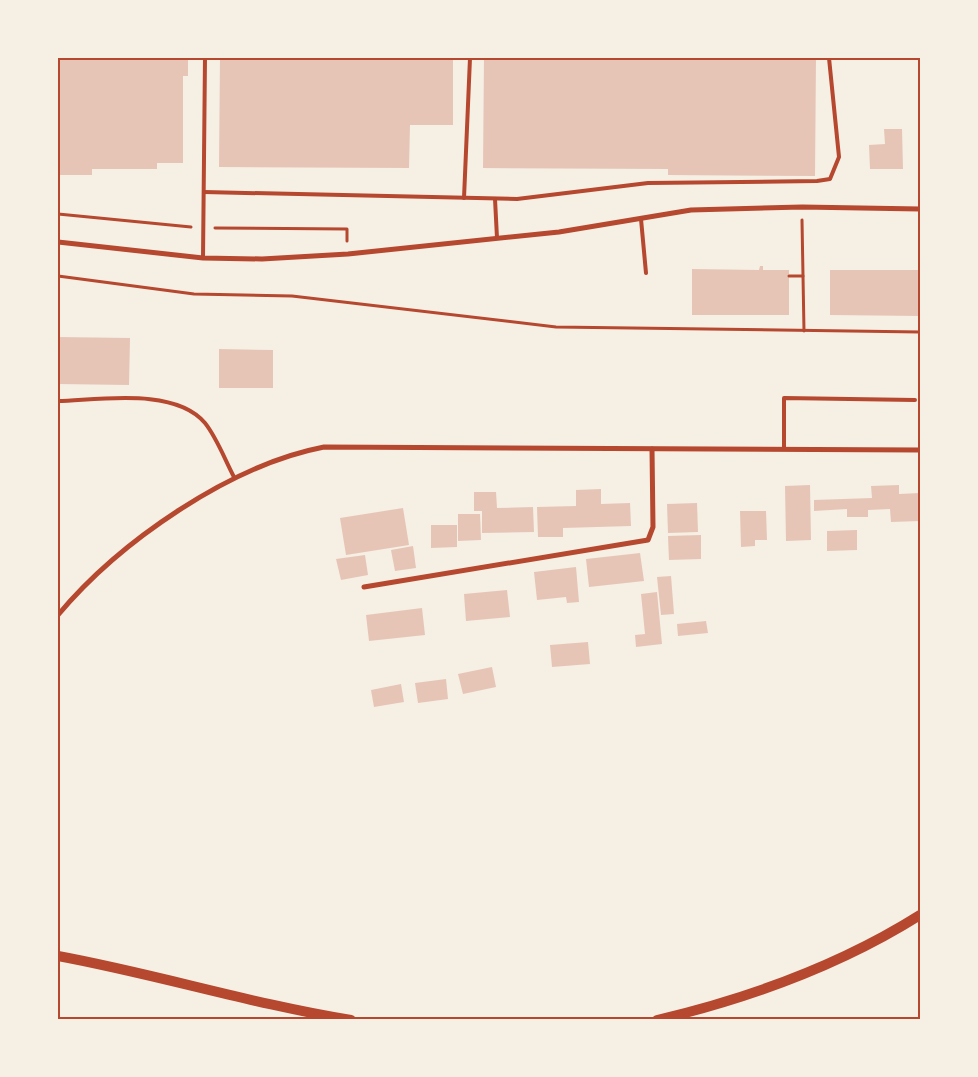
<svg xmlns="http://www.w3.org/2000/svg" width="978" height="1077" viewBox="0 0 978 1077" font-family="Arial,sans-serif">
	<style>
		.building { fill: #e6c5b7 }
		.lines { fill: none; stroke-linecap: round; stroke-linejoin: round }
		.path { stroke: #b5482f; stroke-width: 3 }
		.service { stroke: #b5482f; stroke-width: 4 }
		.minor { stroke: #b5482f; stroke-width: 5 }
		.secondary { stroke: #b5482f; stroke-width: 10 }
		.neatline { fill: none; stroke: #b5482f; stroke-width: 2 }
	</style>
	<rect width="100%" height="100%" fill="#f6efe4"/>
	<!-- building -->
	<g class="building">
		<path d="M58 58H188V76H183V163H157V169H92V175H58Z"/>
		<path d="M220 58H453V125H410L409 168 219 167Z"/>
		<path d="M484 58H816L815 176 668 175V169L483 168Z"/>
		<path d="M884 129H902L903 169H870L869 145 885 144Z"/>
		<path d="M760 266H763V270H789V315H692V269L759 270Z"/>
		<path d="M830 270H920V316L830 315Z"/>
		<path d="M58 337 130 338 129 385 58 384Z"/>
		<path d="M219 349 273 350V388H219Z"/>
		<path d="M810 485 811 540 786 541 785 486Z"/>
		<path d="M899 485V494L920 493V521L891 522 890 509 868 510V517H847V509L814 511V500L872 498 871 486Z"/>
		<path d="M601 489V504L630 503 631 526 563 528V537H538L537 507 576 506V490Z"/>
		<path d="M474 492H496L497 508 533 507 534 532 482 533V511H474Z"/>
		<path d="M697 503 698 532 668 533 667 504Z"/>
		<path d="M403 508 409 545 346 555 340 518Z"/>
		<path d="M740 511H766L767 540H755V546L741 547Z"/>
		<path d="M458 514H480L481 540 458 541Z"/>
		<path d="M431 525H457V547L431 548Z"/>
		<path d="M857 530V550L827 551V531Z"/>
		<path d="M701 535V559L669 560 668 536Z"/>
		<path d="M413 546 416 568 395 571 391 550Z"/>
		<path d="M640 553 644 581 589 587 586 559Z"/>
		<path d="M365 555 368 575 341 580 336 559Z"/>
		<path d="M576 567 579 602 567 603 566 597 537 600 534 572Z"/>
		<path d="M671 576 674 614 661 615 657 577Z"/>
		<path d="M507 590 510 617 466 621 464 594Z"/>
		<path d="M657 592 662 644 636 647 635 635 645 634 641 594Z"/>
		<path d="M422 608 425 635 369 641 366 615Z"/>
		<path d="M706 621 708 633 678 636 677 624Z"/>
		<path d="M588 642 590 664 552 667 550 645Z"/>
		<path d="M492 667 496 687 463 694 458 674Z"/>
		<path d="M446 679 448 699 418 703 415 683Z"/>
		<path d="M401 684 404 702 374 707 371 690Z"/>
	</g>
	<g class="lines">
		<!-- path -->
		<g class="path">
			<path d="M58 214 191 227"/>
			<path d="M802 220 804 331"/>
			<path d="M215 228 347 229V241"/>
			<path d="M58 276 194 294 292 296 556 327 920 332"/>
			<path d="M789 276H803"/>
		</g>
		<!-- service -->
		<g class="service">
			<path d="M204 192 517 199 648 183 817 181 830 179 839 157 829 58"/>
			<path d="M464 198 470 58"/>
			<path d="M495 199 497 238"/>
			<path d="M641 219 646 273"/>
			<path d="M203 258 205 58"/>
			<path d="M58 401C99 400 175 387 205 423 217 438 225 460 234 477"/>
			<path d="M784 449V398L915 400"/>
		</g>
		<!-- minor -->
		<g class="minor">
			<path d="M58 242 203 258 262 259 348 254 559 232 691 210 802 207 920 209"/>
			<path d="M364 587 648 540 653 527 652 449"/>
			<path d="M58 615C119 542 230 465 324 447L920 450"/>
		</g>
		<!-- secondary -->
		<g class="secondary">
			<path d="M58 956C156 974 252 1004 351 1020"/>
			<path d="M657 1020C750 998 839 966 920 915"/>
		</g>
	</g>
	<!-- border -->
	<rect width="978" height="1077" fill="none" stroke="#f6efe4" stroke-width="118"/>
	<rect x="59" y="59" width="860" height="959" class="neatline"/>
</svg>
